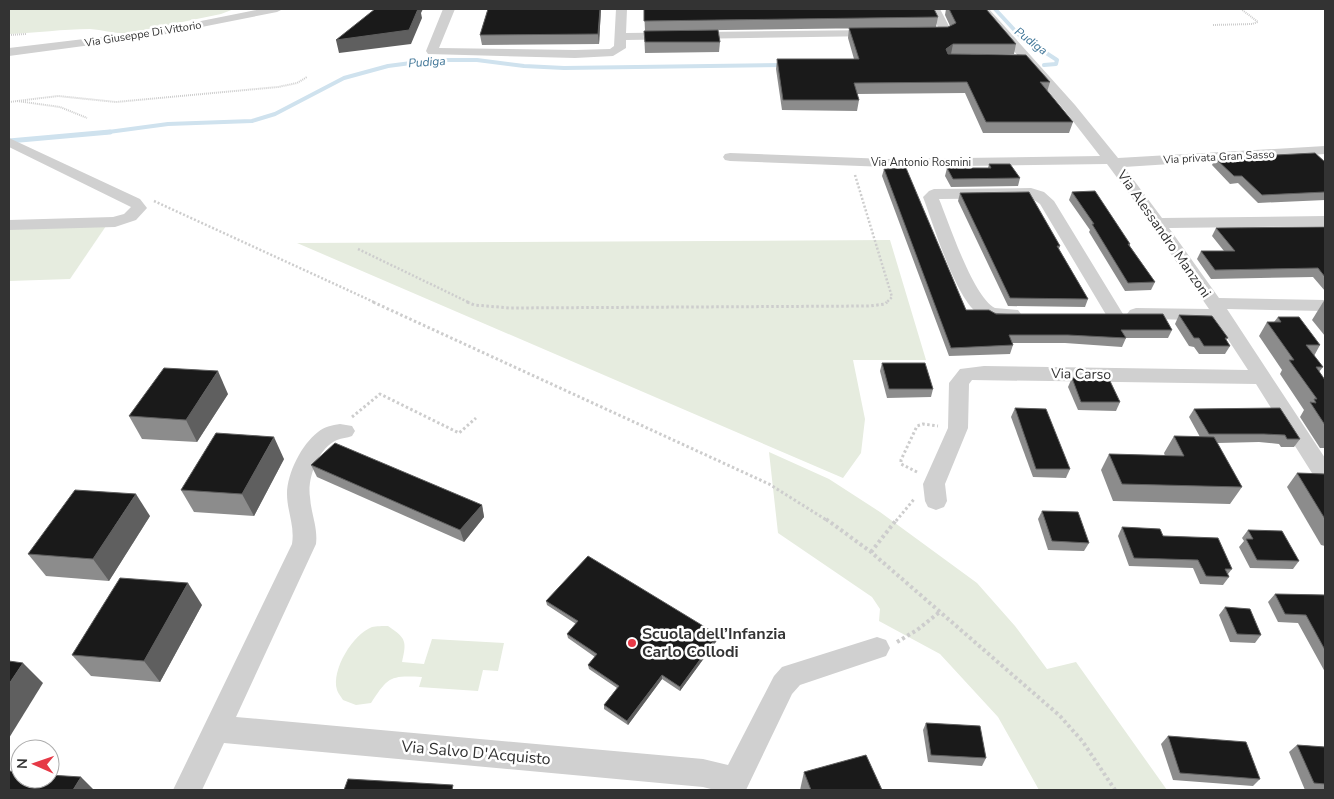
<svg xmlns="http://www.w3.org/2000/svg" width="1334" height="799" viewBox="0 0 1334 799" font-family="'Nunito Sans',sans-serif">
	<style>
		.green { fill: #e6ecdf }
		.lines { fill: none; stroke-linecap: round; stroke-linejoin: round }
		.stream-far1 { stroke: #cfe2ee; stroke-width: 4 }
		.stream { stroke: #cfe2ee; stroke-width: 5 }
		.path-far3 { stroke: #cdcdcd; stroke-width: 2; stroke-dasharray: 1 1; stroke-linecap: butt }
		.path-far2 { stroke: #cdcdcd; stroke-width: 2.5; stroke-dasharray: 2 2; stroke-linecap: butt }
		.path-far1 { stroke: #cdcdcd; stroke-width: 3; stroke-dasharray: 2.5 2.5; stroke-linecap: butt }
		.path { stroke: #cdcdcd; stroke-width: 4; stroke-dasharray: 3 3; stroke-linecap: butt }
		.minor { fill: #d0d0d0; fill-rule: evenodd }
		.wall { fill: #8c8c8c }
		.shaded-wall { fill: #5f5f5f }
		.building { fill: #1a1a1a; stroke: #5f5f5f }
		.poi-dot { fill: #e63946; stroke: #fff; stroke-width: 2 }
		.labels { text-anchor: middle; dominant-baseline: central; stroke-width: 5; stroke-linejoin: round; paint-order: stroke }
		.far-street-label { font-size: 11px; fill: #333; stroke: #fff }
		.far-water-label { font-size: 12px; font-style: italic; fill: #3f7597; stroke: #fff }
		.street-label { font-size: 14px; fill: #333; stroke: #fff }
		.near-poi-label { font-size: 16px; font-weight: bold; fill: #333; stroke: #fff; text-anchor: start }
		.near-street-label { font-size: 16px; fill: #333; stroke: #fff }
	</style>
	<rect width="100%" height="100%" fill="#fff"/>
	<!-- green -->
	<g class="green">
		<path d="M9 9H234L221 14 129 33C115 34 104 30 90 29 63 29 36 33 9 34Z"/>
		<path d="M106 226 70 279 9 281V228Z"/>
		<path d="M890 240 926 360H853L865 419 861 453 843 478 297 243Z"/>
		<path d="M769 452 829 479 880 512 977 583 1015 626 1047 669 1076 662 1167 790H1039L998 717 940 654 879 621 880 609 872 597 778 533Z"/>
		<path d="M388 626C406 638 407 641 402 662L424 664 432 639 504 643 498 671 483 670 478 691 419 687 422 677C390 675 388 677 371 703L356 705 343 700C341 697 338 693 337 690 331 670 353 634 372 627 376 626 383 626 388 626Z"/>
	</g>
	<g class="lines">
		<!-- stream-far1 -->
		<g class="stream-far1">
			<path d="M995 9 1020 36 1057 60 1056 64 1044 65"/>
			<path d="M101 133 168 124 252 121 275 114 344 78 388 66 434 60H477L524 66 564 68 784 65"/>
		</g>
		<!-- stream -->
		<path class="stream" d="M9 141 110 132"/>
		<!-- path-far3 -->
		<g class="path-far3">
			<path d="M1213 25 1252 24 1258 22 1241 9"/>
			<path d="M9 35 26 34"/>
			<path d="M17 101 60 107 87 118"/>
			<path d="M9 102 58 96 116 102 278 87 297 83 307 77"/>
		</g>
		<!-- path-far2 -->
		<g class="path-far2">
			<path d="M855 175 892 297 886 303"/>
			<path d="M154 201 376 303"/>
			<path d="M358 249 470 303"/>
		</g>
		<!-- path-far1 -->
		<g class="path-far1">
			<path d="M373 302 769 484 828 521"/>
			<path d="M467 302 474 305 510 308 870 306 885 304 887 302"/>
			<path d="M352 417 380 394 459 433 476 418"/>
			<path d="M917 472 901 464V460L917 426 923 424 938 426"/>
			<path d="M896 521 915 498"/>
		</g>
		<!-- path -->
		<g class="path">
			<path d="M826 519 871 552 1060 716 1083 742 1115 790"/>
			<path d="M871 552 897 519"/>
			<path d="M897 642 917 630 941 611"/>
		</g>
		<!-- minor -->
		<g class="minor">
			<path d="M261 9H283L277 12 151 37 9 56V48L151 31Z"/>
			<path d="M443 9H455L439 48 575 50 610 49 614 46 616 9H627L626 33 876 30 882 33 876 36 626 40V48L613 56 575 58 428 54 426 51Z"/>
			<path d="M929 9H940L952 32 950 34H921L919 32 921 30 939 29Z"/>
			<path d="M978 9H989L1075 105 1118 158 1325 146V154L1124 167 1162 218 1325 216V226L1169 228 1219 298 1325 300V311L1227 309 1325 458V483L1317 481 1256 384 972 380 969 384 968 428 945 484 947 501 944 507 936 510 928 507 925 501 923 484 948 428 949 383 960 369 984 366 1248 370 1216 321 1130 318 1127 314 1130 310 1136 308 1209 309 1133 199 1107 164 887 167 730 161 725 160 723 157 725 154 730 153 887 159 1100 156 1065 111Z"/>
			<path d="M9 138 140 199 147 208 136 220 115 227 9 230V220L113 217 124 214 131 207 9 147Z"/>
			<path d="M1031 188 1044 192 1054 201 1123 314 1120 318 1114 320 1108 318 1040 204 1031 198 939 199C949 223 973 297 995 308L1018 310 1021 314 1018 318C1006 321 988 322 977 313 954 294 934 226 923 197L929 191 934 189Z"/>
			<path d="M340 424 352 426 355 431 352 436C347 438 342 438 337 440 318 448 307 479 310 497 311 514 318 527 316 544L236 717 703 759 728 765 774 676 782 667 877 637 886 640 890 648 886 656 800 685 792 694 746 790H715L703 787 224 743 202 790H173L292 544C295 526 287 511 287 494 287 473 302 444 318 432 324 427 332 425 340 424Z"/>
		</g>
	</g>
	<!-- wall -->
	<g class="wall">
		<path d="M488 9H601L599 44 482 45 480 35Z"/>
		<path d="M644 9 938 17 936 27H948L950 26 945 15 946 9H986L1016 44 1014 54H969L1050 82 1047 92 1073 122 1069 133H983L965 93 857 94 859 100 857 111 782 110 776 69 777 59H854L848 38 849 28H873L645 31Z"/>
		<path d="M644 31 720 42 719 52 645 53Z"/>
		<path d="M1215 158 1325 162V200L1258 203 1238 183 1230 184 1212 165Z"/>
		<path d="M989 164 1020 178 1018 186 951 187 945 176 947 168H988Z"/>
		<path d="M884 169 966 310 1172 330 1168 338H1126L1122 347 1065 343H1012L1013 345 1010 354 949 356 882 176Z"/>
		<path d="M1072 192 1130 244V246L1155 282 1151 290 1125 291 1089 232 1090 230 1069 200Z"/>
		<path d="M960 193 1060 246 1059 249 1088 299 1085 307 1008 306 958 201Z"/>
		<path d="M1325 227V291L1313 277 1211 279 1197 259 1201 251H1224L1212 236 1216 228Z"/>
		<path d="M1325 299V336L1312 320Z"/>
		<path d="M1179 315 1228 338 1226 340 1230 346 1225 354H1199L1194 347 1189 346 1175 324Z"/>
		<path d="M1278 317 1320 345 1314 356 1323 367 1319 372 1325 380V448H1320L1300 417 1304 410 1280 374 1282 370 1259 336 1267 322H1274Z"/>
		<path d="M882 363 933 389 931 397 887 398 880 371Z"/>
		<path d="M1072 378 1120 402 1116 411 1078 410 1068 387Z"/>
		<path d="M228 394 197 442 142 439 129 416Z"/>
		<path d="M1015 408 1070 469 1066 478 1033 477 1011 417Z"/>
		<path d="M1194 409 1300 439 1294 447H1281L1279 444 1259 442 1217 443 1242 487 1230 504 1113 501 1101 470 1109 454 1165 456 1164 453 1174 436 1200 437 1189 417Z"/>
		<path d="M284 459 254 516 194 512 181 490Z"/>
		<path d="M311 465 482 505 484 517 464 542 317 477Z"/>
		<path d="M1297 473 1325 474V546L1321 545 1287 487Z"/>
		<path d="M1042 511 1089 543 1084 551 1048 550 1038 519Z"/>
		<path d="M150 516 109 581 46 576 28 554Z"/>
		<path d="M1122 527 1163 536 1232 569 1228 574 1229 577 1223 585 1200 584 1193 568 1129 566 1118 536Z"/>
		<path d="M1248 530 1299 561 1293 569 1250 568 1239 547 1244 541 1242 538Z"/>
		<path d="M1275 594 1325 595V672L1298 623 1278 622 1268 602Z"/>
		<path d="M546 601 718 635V639L680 691 662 679 628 725 604 709V705L617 688 589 669 588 665 595 657 568 638 567 634 576 624 547 605Z"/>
		<path d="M202 605 160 682 91 676 72 655Z"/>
		<path d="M1225 607 1261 635 1255 643 1230 642 1219 615Z"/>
		<path d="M926 723 986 758 982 766 928 762 923 730Z"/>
		<path d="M1168 736 1260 779 1253 786 1173 780 1161 744Z"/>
		<path d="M1297 745 1325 747V790H1305L1289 752Z"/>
		<path d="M804 772 882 790H800Z"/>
	</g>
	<!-- shaded-wall -->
	<g class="shaded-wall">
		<path d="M417 9H423L421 13 422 18 411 44 339 53 336 40Z"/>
		<path d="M600 9H601L599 44 598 34Z"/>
		<path d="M953 44 951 54 943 59 946 49Z"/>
		<path d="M218 371 228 394 197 442 186 420Z"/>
		<path d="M274 437 284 459 254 516 242 494Z"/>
		<path d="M136 494 150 516 109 581 93 559Z"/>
		<path d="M482 505 484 517 464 542 460 530Z"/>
		<path d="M188 583 202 605 160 682 144 661Z"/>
		<path d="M718 635V639L680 691V687Z"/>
		<path d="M23 663 43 683 9 738V684Z"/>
		<path d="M662 675V679L628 725 627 721Z"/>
		<path d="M81 777 94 790H73Z"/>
	</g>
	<!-- building -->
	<g class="building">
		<path d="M375 9H418L409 30 336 40Z"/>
		<path d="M488 9H600L598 34 480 35Z"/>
		<path d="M644 9H934L938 17 644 21Z"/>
		<path d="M949 9H986L1016 44H953L946 49 948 54 1026 55 1050 82H1040L1073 122H986L967 82 854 83 859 100H783L777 59H859L849 28 948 27 956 23Z"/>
		<path d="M718 30 720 42H645L644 31Z"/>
		<path d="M1315 153 1325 162V192L1262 195 1242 176H1234L1215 158Z"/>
		<path d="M989 164H1010L1020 178 953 179 947 168H991Z"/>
		<path d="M906 168 966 310H989L996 314H1163L1172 330H1121L1126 338 1068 335H1009L1013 345 951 348 884 169Z"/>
		<path d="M1095 191 1130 244H1128L1155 282 1128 283 1092 224H1094L1072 192Z"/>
		<path d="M1029 192 1060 246H1057L1088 299 1010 298 960 193Z"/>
		<path d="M1325 227V277L1318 268 1215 270 1201 251H1235L1216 228Z"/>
		<path d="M1179 315 1212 316 1228 338H1225L1230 346H1204L1199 338H1194Z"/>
		<path d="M1278 317H1299L1320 345H1306L1323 367H1316L1325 380V425L1310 402 1316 403 1314 399H1317L1289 360H1294L1267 322H1281Z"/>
		<path d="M882 363H925L933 389H889Z"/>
		<path d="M164 368 218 371 186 420 129 416Z"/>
		<path d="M1072 378 1109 379 1120 402H1081Z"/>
		<path d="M1015 408 1046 409 1070 469H1036Z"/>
		<path d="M1280 408 1300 439H1287L1285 435 1264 434H1209L1194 409Z"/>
		<path d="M216 433 274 437 242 494 181 490Z"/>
		<path d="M1174 436 1214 437 1242 487 1122 484 1109 454 1184 456Z"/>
		<path d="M335 443 482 505 460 530 311 465Z"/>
		<path d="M1297 473 1325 474V519Z"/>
		<path d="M75 490 136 494 93 559 28 554Z"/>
		<path d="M1042 511 1078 512 1089 543 1052 541Z"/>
		<path d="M1122 527 1160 529 1163 536 1218 538 1232 569H1225L1229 577 1206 576 1198 560 1134 558Z"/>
		<path d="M1248 530 1282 531 1299 561 1257 560 1246 539H1253Z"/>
		<path d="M588 556 718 635 680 687 662 675 627 721 604 705 619 686 588 665 597 654 567 634 578 621 546 601Z"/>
		<path d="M120 578 188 583 144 661 72 655Z"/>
		<path d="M1275 594 1325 595V650L1306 615 1285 614Z"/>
		<path d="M1225 607 1250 609 1261 635 1237 634Z"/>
		<path d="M9 661 23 663 9 684Z"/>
		<path d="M926 723 980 726 986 758 931 755Z"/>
		<path d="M1168 736 1246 742 1260 779 1180 773Z"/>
		<path d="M1297 745 1325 747V784L1314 783Z"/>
		<path d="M866 755 882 790H811L804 772Z"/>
		<path d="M9 771 20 772V779H50V775L81 777 73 790H9Z"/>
		<path d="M348 779 453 785 452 790H344Z"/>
	</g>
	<!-- markers -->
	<circle class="poi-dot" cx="632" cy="643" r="5"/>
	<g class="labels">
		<!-- far-street labels -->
		<g class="far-street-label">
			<text transform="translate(143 34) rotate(-9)">Via Giuseppe Di Vittorio</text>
			<text transform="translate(1219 157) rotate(-3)">Via privata Gran Sasso</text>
			<text x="921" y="162">Via Antonio Rosmini</text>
		</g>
		<!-- far-water labels -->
		<g class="far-water-label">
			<text transform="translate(1031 41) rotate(37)">Pudiga</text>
			<text transform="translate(427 62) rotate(-4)">Pudiga</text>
		</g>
		<!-- street labels -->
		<g class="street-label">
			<text transform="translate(1164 234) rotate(55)">Via Alessandro Manzoni</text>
			<text transform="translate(1081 374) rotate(1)">Via Carso</text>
		</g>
		<!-- near-poi labels -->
		<g class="near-poi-label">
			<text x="642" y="634">Scuola dell’Infanzia<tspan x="642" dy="18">Carlo Collodi</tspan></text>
		</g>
		<!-- near-street labels -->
		<g class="near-street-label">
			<text transform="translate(476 753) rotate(5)">Via Salvo D'Acquisto</text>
		</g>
	</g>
	<!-- border -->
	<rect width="1334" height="799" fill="none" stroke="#333333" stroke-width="20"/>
	<!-- north arrow -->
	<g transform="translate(35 764) rotate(272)"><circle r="24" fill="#ffffff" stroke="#adadad"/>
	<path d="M0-4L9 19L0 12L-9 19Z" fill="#e63946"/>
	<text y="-8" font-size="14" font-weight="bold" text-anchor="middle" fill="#333333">N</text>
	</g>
</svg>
